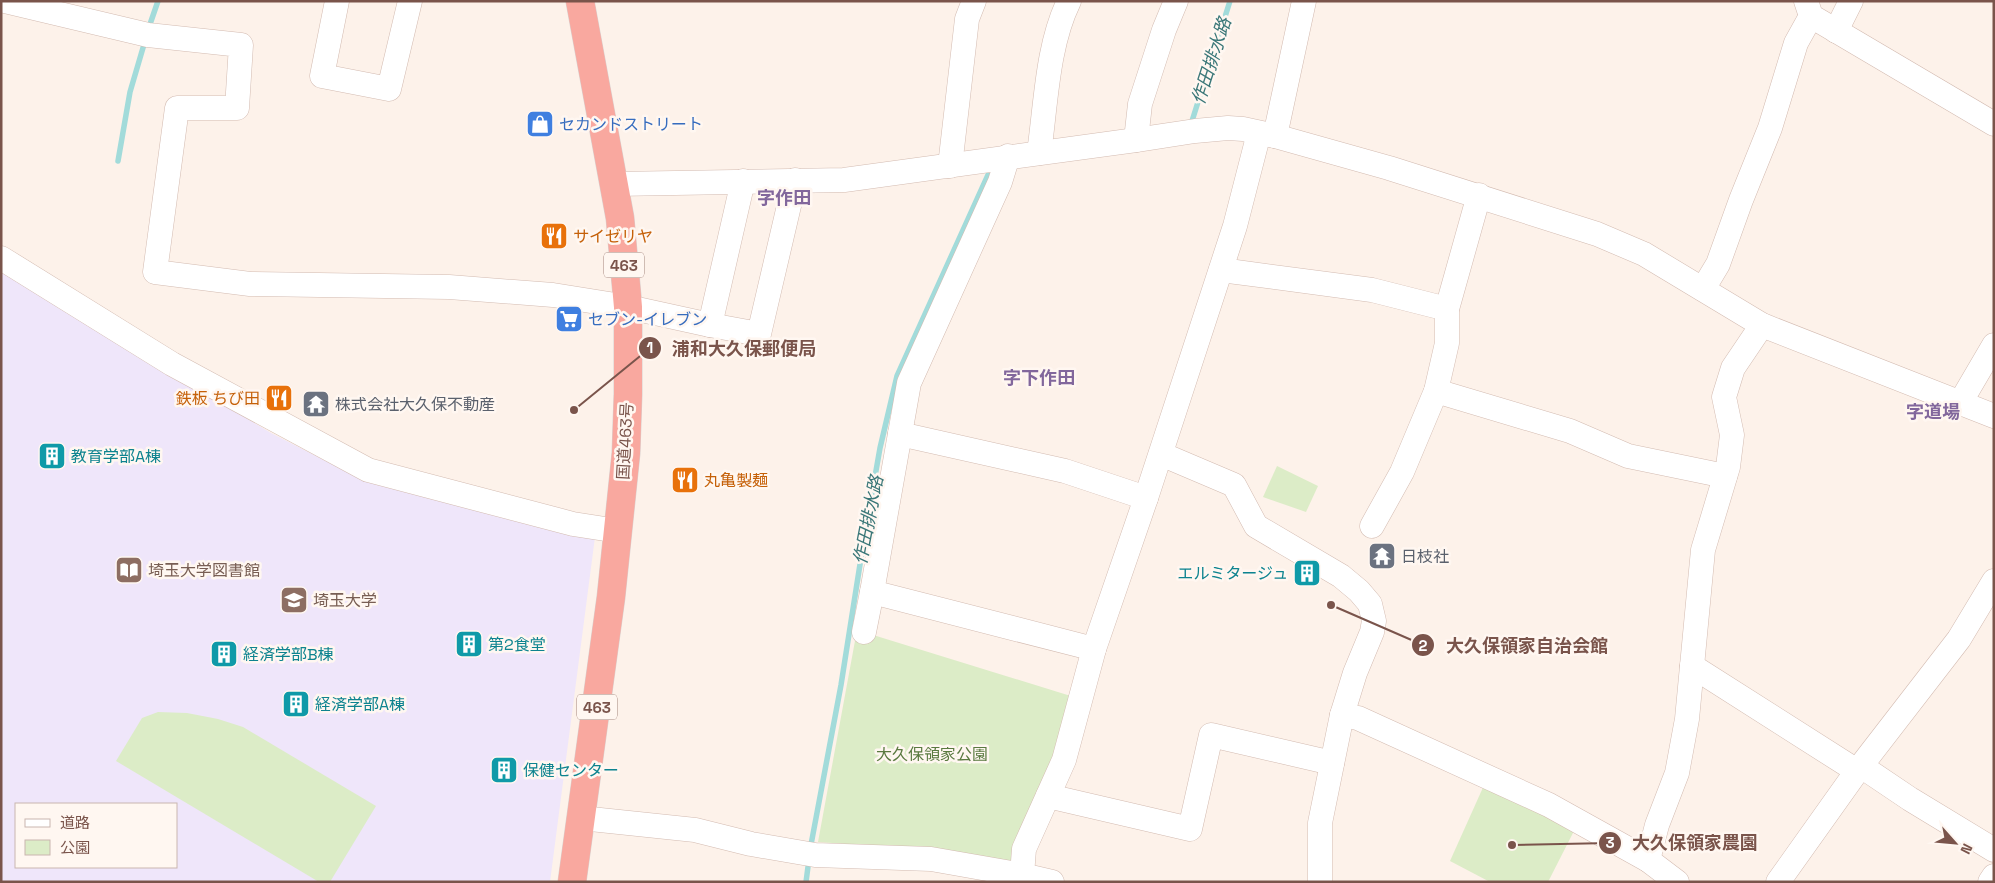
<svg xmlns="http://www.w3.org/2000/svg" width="1995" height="883" viewBox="0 0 1995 883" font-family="'Space Grotesk','Noto Sans JP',sans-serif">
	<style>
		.education { fill: #efe6fa; fill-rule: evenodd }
		.green { fill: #dcecc7 }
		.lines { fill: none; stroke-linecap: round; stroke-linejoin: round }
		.stream { stroke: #a2dbda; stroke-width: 5.5 }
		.street-casing { stroke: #d3bbb1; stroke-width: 25 }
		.highway-casing { stroke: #dacfcd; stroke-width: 29 }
		.street { stroke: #fff; stroke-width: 24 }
		.highway { stroke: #f9a89f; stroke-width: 28 }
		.labels { text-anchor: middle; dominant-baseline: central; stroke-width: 5; stroke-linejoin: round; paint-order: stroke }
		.shield { fill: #fff7f1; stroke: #a2857d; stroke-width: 1 }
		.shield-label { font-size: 15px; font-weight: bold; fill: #7a544b }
		.shop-label { font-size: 16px; fill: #366cbe; stroke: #fff7f1; text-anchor: start }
		.food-label { font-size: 16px; fill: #c56008; stroke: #fff7f1; text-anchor: start }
		.worship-label { font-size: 16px; fill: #5b616d; stroke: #fff7f1; text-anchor: start }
		.street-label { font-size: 16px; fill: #7a544b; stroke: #fff7f1 }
		.culture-label { font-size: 16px; fill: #0d838f; stroke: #fff7f1; text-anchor: start }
		.education-label { font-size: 16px; fill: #785e54; stroke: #fff7f1; text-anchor: start }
		.park-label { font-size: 16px; fill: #5a7a40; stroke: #fff7f1 }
		.water-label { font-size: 18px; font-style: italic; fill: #3a7778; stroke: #fff7f1 }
		.neighbourhood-label { font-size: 18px; font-weight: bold; fill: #82679c; stroke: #fff7f1 }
		.leader { fill: none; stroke: #7a544b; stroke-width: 2 }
		.callout-dot { fill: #7a544b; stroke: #fff7f1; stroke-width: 2 }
		.mark-label { font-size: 15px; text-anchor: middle; font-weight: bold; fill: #fff }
		.callout-label { font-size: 18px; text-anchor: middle; font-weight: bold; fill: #7a544b; stroke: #fff7f1; stroke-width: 5; stroke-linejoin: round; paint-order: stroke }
	</style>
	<rect width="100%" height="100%" fill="#fdf2ea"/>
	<!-- education -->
	<path class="education" d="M1 270 271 433 365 481 595 537 550 882H1ZM16 804H176V867H16Z"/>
	<!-- green -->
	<g class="green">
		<path d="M1277 466 1318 486 1306 512 1263 497Z"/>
		<path d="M857 630 1074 697 1056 758 1014 866 932 850 818 842Z"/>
		<path d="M158 712 187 713 218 719 243 727 376 806 330 882H319L116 761 142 718Z"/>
		<path d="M1485 783 1575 829 1548 882H1490L1450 861Z"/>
	</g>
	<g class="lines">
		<!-- stream -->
		<g class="stream">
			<path d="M148 30 158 1"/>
			<path d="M1192 121 1230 1"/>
			<path d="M118 161 130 92 145 41"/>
			<path d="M810 850 841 685 864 539 880 448 897 376 988 175"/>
			<path d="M806 882 809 859"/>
		</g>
		<!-- street casing -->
		<g class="street-casing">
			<g id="street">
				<path d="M5 1 148 35 241 45 237 108H177L155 272 250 284 449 287 553 295 628 307 710 325 759 334 795 180"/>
				<path d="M337 1 322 76 389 89 410 1"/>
				<path d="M1806 1 1811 16 1994 124"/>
				<path d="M1836 31 1851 1"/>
				<path d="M1275 136 1304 1"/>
				<path d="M1136 140 1140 104 1164 30 1176 1"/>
				<path d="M1039 153C1046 104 1047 46 1069 1"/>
				<path d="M1008 156 1000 182 909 383 872 592 1094 649"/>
				<path d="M950 166 967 19 974 1"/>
				<path d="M615 184 844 180 1136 140 1195 131 1228 128 1243 129 1275 136 1389 168 1597 234 1644 254 1762 325 1994 416"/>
				<path d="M1 258 172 364 368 470 573 524 618 531"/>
				<path d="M1221 270 1372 290 1447 309"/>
				<path d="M1703 289 1718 264 1741 200 1770 128 1796 43 1811 16"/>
				<path d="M710 325 743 181"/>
				<path d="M1436 391 1570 431 1628 456 1725 476"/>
				<path d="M1960 403 1994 345"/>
				<path d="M900 434 1065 471 1146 498"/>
				<path d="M1161 454 1234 485 1256 526 1341 576 1359 591 1370 604 1374 621 1372 632 1355 673 1342 715 1320 823V882"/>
				<path d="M1372 526 1402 472 1436 391 1447 343V309L1479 195"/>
				<path d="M864 632 872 592"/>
				<path d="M1692 666 1857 771"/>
				<path d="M1342 715 1358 718 1549 805 1648 860 1677 882"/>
				<path d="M1861 766 1910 799 1994 850"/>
				<path d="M1048 796 1190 829 1211 735 1332 763"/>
				<path d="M581 818 695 830 751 844 815 855 931 859 1022 875 1020 882"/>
				<path d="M1648 860 1657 825 1677 773 1687 719 1703 550 1728 467 1732 435 1724 397 1733 368 1762 325"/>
				<path d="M1052 882 1022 875 1024 849 1064 760 1094 649 1146 498 1235 226 1259 133"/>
				<path d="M1778 882 1857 771 1959 639 1994 581"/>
				<path d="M1990 882 1994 876"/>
			</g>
		</g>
		<!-- highway casing -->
		<g class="highway-casing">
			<path id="highway" d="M572 882 611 597 626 453 628 394V307L620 218 580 1"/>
		</g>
		<!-- street -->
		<use href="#street" class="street"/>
		<!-- highway -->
		<use href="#highway" class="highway"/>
	</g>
	<!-- icons -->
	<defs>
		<g id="shop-square" transform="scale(1.4375)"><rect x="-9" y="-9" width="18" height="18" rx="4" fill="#3f7fe0" stroke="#fff7f1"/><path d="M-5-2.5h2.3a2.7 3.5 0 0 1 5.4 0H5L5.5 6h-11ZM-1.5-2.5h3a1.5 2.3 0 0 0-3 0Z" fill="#fff"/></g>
		<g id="restaurant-square" transform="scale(1.4375)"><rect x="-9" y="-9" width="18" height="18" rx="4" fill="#e8710a" stroke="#fff7f1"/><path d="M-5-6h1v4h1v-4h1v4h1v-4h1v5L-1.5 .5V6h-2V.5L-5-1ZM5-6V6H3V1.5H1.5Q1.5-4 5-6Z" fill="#fff"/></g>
		<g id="supermarket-square" transform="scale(1.4375)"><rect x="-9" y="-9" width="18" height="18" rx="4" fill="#3f7fe0" stroke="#fff7f1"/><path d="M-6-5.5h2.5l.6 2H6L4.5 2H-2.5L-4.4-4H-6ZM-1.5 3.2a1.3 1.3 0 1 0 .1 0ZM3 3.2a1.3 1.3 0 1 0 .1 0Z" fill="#fff"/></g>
		<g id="temple-square" transform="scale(1.4375)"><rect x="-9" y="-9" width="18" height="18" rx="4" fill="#6b7280" stroke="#fff7f1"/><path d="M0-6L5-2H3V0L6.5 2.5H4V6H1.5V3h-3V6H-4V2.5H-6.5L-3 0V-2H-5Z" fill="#fff"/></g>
		<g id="building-square" transform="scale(1.4375)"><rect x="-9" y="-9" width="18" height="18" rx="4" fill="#0f9aa8" stroke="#fff7f1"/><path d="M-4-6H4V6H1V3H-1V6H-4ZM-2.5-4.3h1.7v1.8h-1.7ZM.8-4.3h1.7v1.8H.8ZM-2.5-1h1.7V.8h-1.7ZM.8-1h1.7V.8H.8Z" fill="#fff"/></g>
		<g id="library-square" transform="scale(1.4375)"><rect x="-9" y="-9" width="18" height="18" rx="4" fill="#8d6e63" stroke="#fff7f1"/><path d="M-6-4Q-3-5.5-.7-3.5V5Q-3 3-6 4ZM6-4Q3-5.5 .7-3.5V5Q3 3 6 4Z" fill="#fff"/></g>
		<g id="university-square" transform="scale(1.4375)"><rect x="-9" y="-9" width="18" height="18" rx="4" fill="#8d6e63" stroke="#fff7f1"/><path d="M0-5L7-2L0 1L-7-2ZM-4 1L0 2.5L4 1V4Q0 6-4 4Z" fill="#fff"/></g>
	</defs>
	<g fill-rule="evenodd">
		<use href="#shop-square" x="540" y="124"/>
		<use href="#restaurant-square" x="554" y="236"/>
		<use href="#supermarket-square" x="569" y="319"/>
		<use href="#restaurant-square" x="279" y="398"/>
		<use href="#temple-square" x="316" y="404"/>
		<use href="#building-square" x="52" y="456"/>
		<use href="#restaurant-square" x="685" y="480"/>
		<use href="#temple-square" x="1382" y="556"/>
		<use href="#library-square" x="129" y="570"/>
		<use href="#building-square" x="1307" y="573"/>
		<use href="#university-square" x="294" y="600"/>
		<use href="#building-square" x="469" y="644"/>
		<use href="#building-square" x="224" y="654"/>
		<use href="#building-square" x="296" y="704"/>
		<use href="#building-square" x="504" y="770"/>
	</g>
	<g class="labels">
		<!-- shield labels -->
		<g class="shield">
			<rect x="604" y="252.5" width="40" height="25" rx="4"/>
			<rect x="577" y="694.5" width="40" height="25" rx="4"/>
		</g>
		<g class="shield-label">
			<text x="624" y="265">463</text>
			<text x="597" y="707">463</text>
		</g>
		<!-- shop labels -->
		<g class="shop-label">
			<text x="559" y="124">セカンドストリート</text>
			<text x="588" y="319">セブン-イレブン</text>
		</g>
		<!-- food labels -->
		<g class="food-label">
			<text x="573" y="236">サイゼリヤ</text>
			<text x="260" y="398" text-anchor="end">鉄板 ちび田</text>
			<text x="704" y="480">丸亀製麺</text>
		</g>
		<!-- worship labels -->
		<g class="worship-label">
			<text x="335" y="404">株式会社大久保不動産</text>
			<text x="1401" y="556">日枝社</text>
		</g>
		<!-- street labels -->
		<g class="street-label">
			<text transform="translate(625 441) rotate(-87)">国道463号</text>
		</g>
		<!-- culture labels -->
		<g class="culture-label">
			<text x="71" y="456">教育学部A棟</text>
			<text x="1288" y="573" text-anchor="end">エルミタージュ</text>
			<text x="488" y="644">第2食堂</text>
			<text x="243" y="654">経済学部B棟</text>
			<text x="315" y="704">経済学部A棟</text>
			<text x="523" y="770">保健センター</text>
		</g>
		<!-- education labels -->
		<g class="education-label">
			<text x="148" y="570">埼玉大学図書館</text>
			<text x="313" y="600">埼玉大学</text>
		</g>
		<!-- park labels -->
		<g class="park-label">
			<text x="932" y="754">大久保領家公園</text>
		</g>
		<!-- water labels -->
		<g class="water-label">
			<text transform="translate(1211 61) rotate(-72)">作田排水路</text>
			<text transform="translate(868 520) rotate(-79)">作田排水路</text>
		</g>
		<!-- neighbourhood labels -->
		<g class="neighbourhood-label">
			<text x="784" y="197">字作田</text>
			<text x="1039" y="377">字下作田</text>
			<text x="1933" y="411">字道場</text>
		</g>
	</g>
	<!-- callouts -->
	<path class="leader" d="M574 410L650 348M1331 605L1423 645M1512 845L1610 843"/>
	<g class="callout-dot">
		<circle cx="574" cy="410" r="5"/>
		<circle cx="1331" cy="605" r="5"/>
		<circle cx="1512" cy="845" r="5"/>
		<circle cx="650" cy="348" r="12"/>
		<circle cx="1423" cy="645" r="12"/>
		<circle cx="1610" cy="843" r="12"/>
	</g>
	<g class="mark-label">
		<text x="650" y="353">1</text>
		<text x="1423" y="651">2</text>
		<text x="1610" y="848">3</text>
	</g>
	<g class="callout-label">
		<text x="744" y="355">浦和大久保郵便局</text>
		<text x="1527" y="652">大久保領家自治会館</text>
		<text x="1695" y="849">大久保領家農園</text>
	</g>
	<!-- border -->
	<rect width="1995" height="883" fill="none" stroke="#7a544b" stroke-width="5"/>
	<!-- legend -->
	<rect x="15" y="803" width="162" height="65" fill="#fff7f1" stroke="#cab6af"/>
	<rect x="25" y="819" width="25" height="8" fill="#ffffff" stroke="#cab6af"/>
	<text x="60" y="828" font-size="15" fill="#7a544b">道路</text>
	<rect x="25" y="840" width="25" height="15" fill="#dcecc7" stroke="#cab6af"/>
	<text x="60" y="853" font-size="15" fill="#7a544b">公園</text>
	<!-- north arrow -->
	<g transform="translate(1955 843) rotate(117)" stroke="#fff7f1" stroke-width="4" paint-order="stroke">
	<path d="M0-4L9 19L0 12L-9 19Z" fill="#7a544b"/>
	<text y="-8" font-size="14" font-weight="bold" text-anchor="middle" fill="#7a544b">N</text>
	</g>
</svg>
